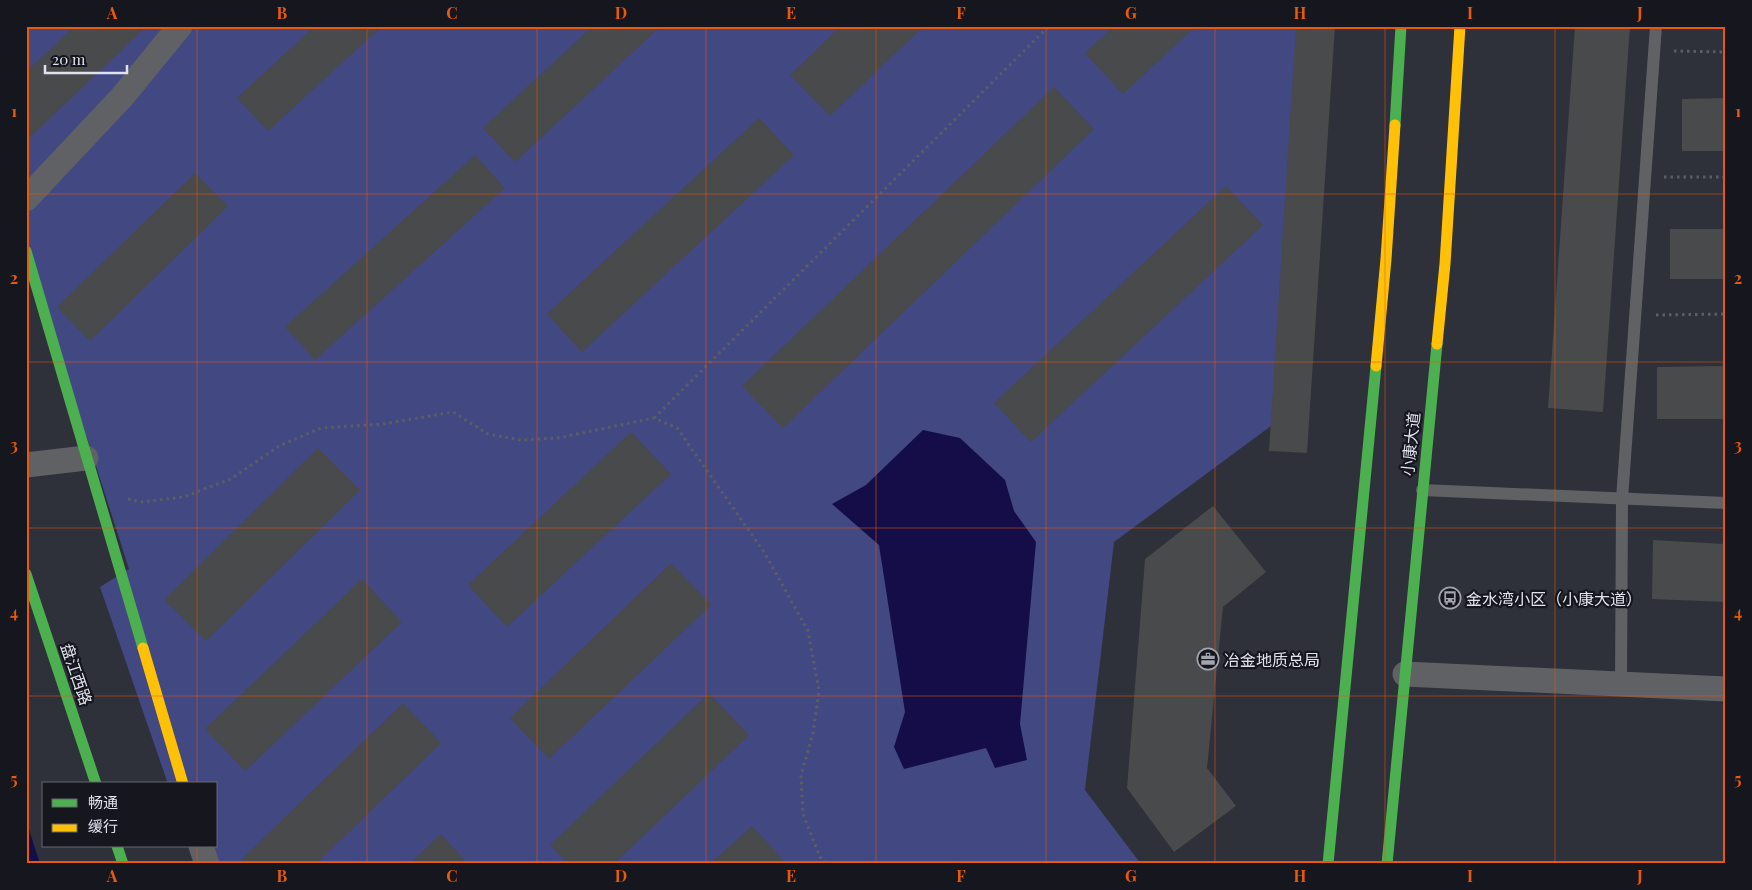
<svg xmlns="http://www.w3.org/2000/svg" width="1752" height="890" viewBox="0 0 1752 890" font-family="'Playfair Display','Noto Sans SC',serif">
	<style>
		.green { fill: #424882 }
		.water { fill: #140d47 }
		.building { fill: #484a4b }
		.lines { fill: none; stroke-linecap: round; stroke-linejoin: round }
		.path { stroke: #5d5e63; stroke-width: 3; stroke-dasharray: 2.5 4; stroke-linecap: butt }
		.lane { stroke: #5f6165; stroke-width: 12 }
		.street { stroke: #5f6165; stroke-width: 25 }
		.fast { stroke: #4caf50; stroke-width: 11 }
		.slow { stroke: #ffc107; stroke-width: 11 }
		.grid { fill: none; stroke: #e8590c; stroke-width: 1; stroke-opacity: 0.55 }
		.labels { text-anchor: middle; dominant-baseline: central; stroke-width: 4.5; stroke-linejoin: round; paint-order: stroke }
		.street-label { font-size: 16px; fill: #e0e2ed; stroke: #15161e }
		.poi-label { font-size: 16px; fill: #e0e2ed; stroke: #15161e; text-anchor: start }
		.neatline { fill: none; stroke: #e8590c; stroke-width: 2 }
		.grid-label { font-size: 16px; text-anchor: middle; font-weight: bold; fill: #e8590c }
	</style>
	<rect width="100%" height="100%" fill="#2e303a"/>
	<!-- green -->
	<path class="green" d="M26 26H1297L1271 426 1114 542 1085 790 1141 864H195L189 846H216V784H168L100 587 129 569 26 247Z"/>
	<!-- water -->
	<g class="water">
		<path d="M923 430 960 438 1005 480 1014 511 1036 542 1020 724 1027 760 995 768 986 748 904 769 894 747 905 712 879 545 832 504 866 485Z"/>
		<path d="M26 820 40 864H26Z"/>
	</g>
	<!-- building -->
	<g class="building">
		<path d="M75 26H147L26 141V72Z"/>
		<path d="M315 26H382L268 131 237 98Z"/>
		<path d="M593 26H661L515 162 483 128Z"/>
		<path d="M841 26H924L830 116 790 75Z"/>
		<path d="M1114 26H1196L1123 94 1085 53Z"/>
		<path d="M1296 26H1335L1307 453 1269 451Z"/>
		<path d="M1575 26H1630L1603 412 1548 408Z"/>
		<path d="M1054 87 1094 129 783 428 742 386Z"/>
		<path d="M1726 98V151H1682V99Z"/>
		<path d="M759 118 794 155 582 352 547 314Z"/>
		<path d="M475 155 505 188 315 360 285 327Z"/>
		<path d="M195 173 228 206 90 341 57 307Z"/>
		<path d="M1226 186 1263 225 1031 442 994 403Z"/>
		<rect x="1670" y="229" width="56" height="50"/>
		<path d="M1726 366V419H1657V367Z"/>
		<path d="M631 432 671 474 507 627 468 585Z"/>
		<path d="M318 448 360 490 206 641 164 600Z"/>
		<path d="M1213 506 1266 572 1223 607 1207 768 1236 806 1174 852 1127 788 1145 559Z"/>
		<path d="M1653 540 1726 544V602L1652 599Z"/>
		<path d="M671 563 711 605 549 759 510 718Z"/>
		<path d="M362 579 402 622 245 771 205 729Z"/>
		<path d="M709 693 749 735 614 864H568L550 845Z"/>
		<path d="M403 703 441 743 316 864H246L242 859Z"/>
		<path d="M752 826 787 864H710Z"/>
		<path d="M441 834 468 864H409Z"/>
	</g>
	<g class="lines">
		<!-- path -->
		<g class="path">
			<path d="M1674 51 1726 52"/>
			<path d="M1664 177H1726"/>
			<path d="M1656 315 1726 314"/>
			<path d="M654 418 1049 26"/>
			<path d="M128 499 141 502 183 497 231 479 279 446 321 428 383 424 453 412 488 434 521 440 558 438 654 418 677 428 764 552 808 631 819 691 813 733 801 775 803 814 820 857 828 864"/>
		</g>
		<!-- lane -->
		<g class="lane">
			<path d="M1422 490 1726 503"/>
			<path d="M1621 685 1622 499 1656 26"/>
		</g>
		<!-- street -->
		<g class="street">
			<path d="M26 199 122 97 180 26"/>
			<path d="M26 465 86 458"/>
			<path d="M1405 674 1726 689"/>
			<path d="M201 846 207 864"/>
		</g>
		<!-- fast -->
		<g class="fast">
			<path d="M1395 125 1401 26"/>
			<path d="M26 251 143 648"/>
			<path d="M26 574 96 784"/>
			<path d="M117 846 123 864"/>
			<path d="M1328 864 1376 366"/>
			<path d="M1387 864 1437 344"/>
		</g>
		<!-- slow -->
		<g class="slow">
			<path d="M1437 344 1445 264 1460 26"/>
			<path d="M1376 366 1386 259 1395 125"/>
			<path d="M143 648 183 784"/>
		</g>
	</g>
	<!-- grid -->
	<path class="grid" d="M197 26V784M367 26V864M537 26V864M706 26V864M876 26V864M1046 26V864M1215 26V864M1385 26V864M1555 26V864M26 194H1726M26 362H1726M26 528H1726M26 696H1726M197 846V864"/>
	<!-- icons -->
	<defs>
		<g id="bus-ring" transform="scale(1.125)"><circle r="9.5" fill="#15161e" stroke="#a2a4ae" stroke-width="1.5"/><path d="M-5-6H5V4H4V6H2V4H-2V6H-4V4H-5ZM-3.5-4V0h7V-4ZM-3.5 1.2v1.5H-2V1.2ZM2 1.2v1.5H3.5V1.2Z" fill="#a2a4ae"/></g>
		<g id="office-ring" transform="scale(1.125)"><circle r="9.5" fill="#15161e" stroke="#a2a4ae" stroke-width="1.5"/><path d="M-6-3h4V-5.5h4V-3h4V5H-6ZM-1-4.5V-3h2v-1.5ZM-6 0V1H6V0Z" fill="#a2a4ae"/></g>
	</defs>
	<g fill-rule="evenodd">
		<use href="#bus-ring" x="1450" y="598"/>
		<use href="#office-ring" x="1208" y="659"/>
	</g>
	<g class="labels">
		<!-- street labels -->
		<g class="street-label">
			<text transform="translate(1410 444) rotate(-84)">小康大道</text>
			<text transform="translate(77 674) rotate(71)">盘江西路</text>
		</g>
		<!-- poi labels -->
		<g class="poi-label">
			<text x="1466" y="598">金水湾小区（小康大道）</text>
			<text x="1224" y="659">冶金地质总局</text>
		</g>
	</g>
	<!-- border -->
	<rect width="1752" height="890" fill="none" stroke="#15161e" stroke-width="55"/>
	<!-- legend -->
	<rect x="42" y="782" width="175" height="65" fill="#15161e" stroke="#666871"/>
	<rect x="52" y="799" width="25" height="8" fill="#4caf50" stroke="#666871"/>
	<text x="88" y="808" font-size="15" fill="#e0e2ed">畅通</text>
	<rect x="52" y="824" width="25" height="8" fill="#ffc107" stroke="#666871"/>
	<text x="88" y="832" font-size="15" fill="#e0e2ed">缓行</text>
	<!-- scale -->
	<path d="M45 65v8h82v-8" fill="none" stroke="#e0e2ed" stroke-width="2.5"/>
	<text x="52" y="65" font-size="15" fill="#e0e2ed" stroke="#15161e" stroke-width="4" paint-order="stroke">20 m</text>
	<rect x="28" y="28" width="1696" height="834" class="neatline"/>
	<g class="grid-label">
		<text x="112" y="19">A</text>
		<text x="282" y="19">B</text>
		<text x="452" y="19">C</text>
		<text x="621" y="19">D</text>
		<text x="791" y="19">E</text>
		<text x="961" y="19">F</text>
		<text x="1131" y="19">G</text>
		<text x="1300" y="19">H</text>
		<text x="1470" y="19">I</text>
		<text x="1640" y="19">J</text>
		<text x="14" y="117">1</text>
		<text x="1738" y="117">1</text>
		<text x="14" y="284">2</text>
		<text x="1738" y="284">2</text>
		<text x="14" y="451">3</text>
		<text x="1738" y="451">3</text>
		<text x="14" y="618">4</text>
		<text x="1738" y="618">4</text>
		<text x="14" y="785">5</text>
		<text x="1738" y="785">5</text>
		<text x="112" y="882">A</text>
		<text x="282" y="882">B</text>
		<text x="452" y="882">C</text>
		<text x="621" y="882">D</text>
		<text x="791" y="882">E</text>
		<text x="961" y="882">F</text>
		<text x="1131" y="882">G</text>
		<text x="1300" y="882">H</text>
		<text x="1470" y="882">I</text>
		<text x="1640" y="882">J</text>
	</g>
</svg>
